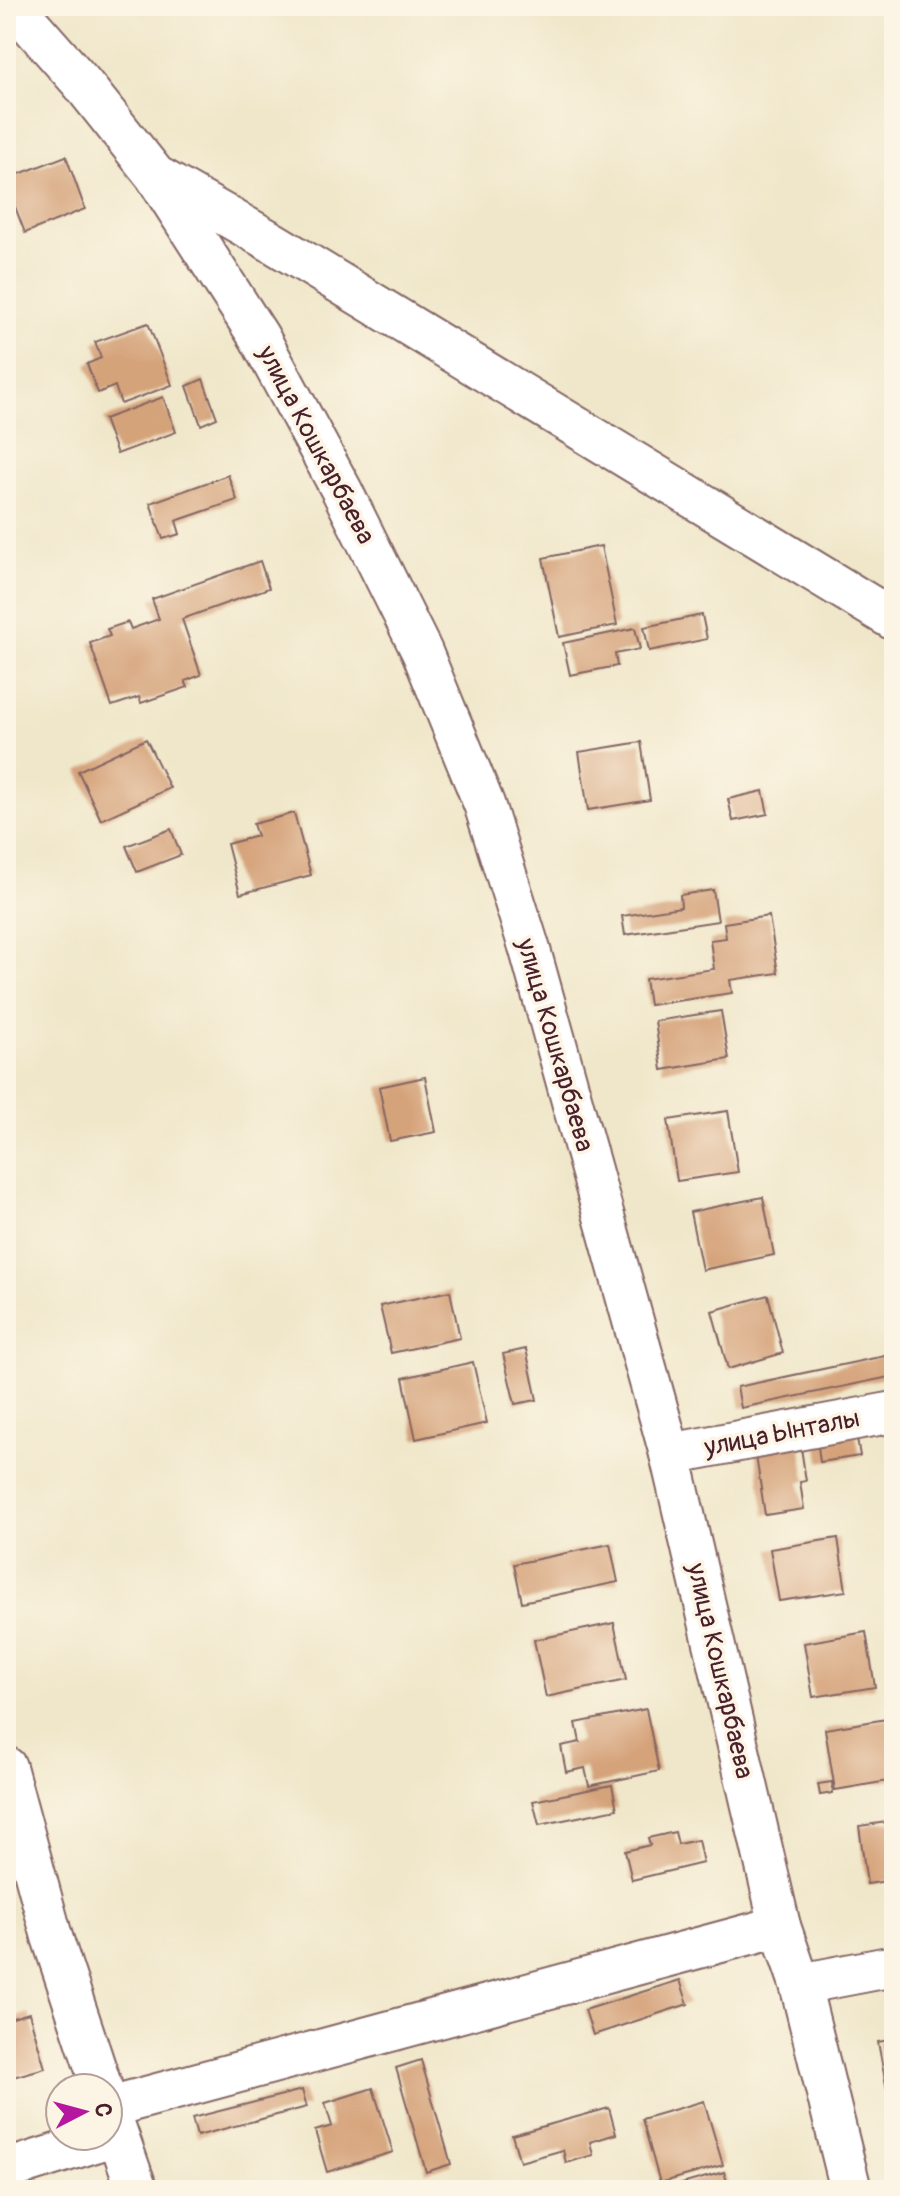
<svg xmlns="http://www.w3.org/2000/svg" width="900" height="2196" viewBox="0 0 900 2196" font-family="Pangolin,sans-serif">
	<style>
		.building { fill: #d5a37a }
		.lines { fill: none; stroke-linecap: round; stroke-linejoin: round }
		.minor-casing { stroke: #846563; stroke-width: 44 }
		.minor { stroke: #fff; stroke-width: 40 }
		.labels { text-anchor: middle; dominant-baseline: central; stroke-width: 7; stroke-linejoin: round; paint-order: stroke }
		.street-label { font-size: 26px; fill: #4a1f2b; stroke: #fcf5e5 }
	</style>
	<rect width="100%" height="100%" fill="#fcf5e5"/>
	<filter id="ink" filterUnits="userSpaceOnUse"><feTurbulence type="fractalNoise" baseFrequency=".0125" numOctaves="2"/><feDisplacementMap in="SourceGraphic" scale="16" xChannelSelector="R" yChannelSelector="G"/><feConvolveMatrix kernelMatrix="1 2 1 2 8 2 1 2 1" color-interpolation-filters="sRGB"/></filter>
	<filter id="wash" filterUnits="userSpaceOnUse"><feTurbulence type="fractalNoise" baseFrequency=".006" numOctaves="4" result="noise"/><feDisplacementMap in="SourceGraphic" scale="32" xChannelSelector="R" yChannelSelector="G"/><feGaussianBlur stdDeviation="1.8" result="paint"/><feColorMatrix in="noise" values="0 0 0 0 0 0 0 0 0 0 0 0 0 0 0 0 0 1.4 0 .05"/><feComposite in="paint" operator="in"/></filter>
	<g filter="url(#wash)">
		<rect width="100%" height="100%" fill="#f0e7ca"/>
		<g id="blocks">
			<!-- building -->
			<g class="building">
				<path d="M66 156 85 209 25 233 6 183V179Z"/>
				<path d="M148 323 172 385 121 404 115 386 98 393 87 364 101 358 95 342Z"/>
				<path d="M203 379 217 418 201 425 187 386Z"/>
				<path d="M163 397 176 432 117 454 104 419Z"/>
				<path d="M228 475 237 500 176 521 180 534 163 539 150 503Z"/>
				<path d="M601 546 617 625 559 637 543 558Z"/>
				<path d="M260 561 269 588 182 619 201 675 185 681 188 687 141 703 139 697 112 706 90 643 110 636 107 629 128 622 131 629 159 619 152 599Z"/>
				<path d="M702 615 707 639 649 651 644 627Z"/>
				<path d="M635 628 640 649 615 654 617 666 570 675 563 643Z"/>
				<path d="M146 739 170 788 101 820 78 771Z"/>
				<path d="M641 742 650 800 588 810 579 752Z"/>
				<path d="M763 791 768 814 733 821 728 799Z"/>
				<path d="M294 813 311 875 240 894 227 844 257 836 253 824Z"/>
				<path d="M171 829 181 855 137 872 126 846Z"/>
				<path d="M713 890 718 921 625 935 622 916 681 907 680 895Z"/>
				<path d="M769 916 778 973 730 980 732 993 649 1005 645 979 714 969 710 940 726 938 724 923Z"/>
				<path d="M721 1011 729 1059 662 1070 655 1021Z"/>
				<path d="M425 1077 436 1132 390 1141 379 1087Z"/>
				<path d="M728 1111 738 1172 677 1181 668 1120Z"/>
				<path d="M763 1197 774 1255 702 1270 690 1212Z"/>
				<path d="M450 1291 460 1338 391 1353 380 1306Z"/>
				<path d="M768 1295 783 1353 728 1369 712 1311Z"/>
				<path d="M526 1349 537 1400 515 1404 503 1354Z"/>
				<path d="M894 1354V1376L741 1408 737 1387Z"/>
				<path d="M473 1362 487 1423 416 1439 403 1378Z"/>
				<path d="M856 1433 860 1456 820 1462 817 1439Z"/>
				<path d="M800 1441 806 1481 800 1482 804 1509 765 1515 755 1449Z"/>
				<path d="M838 1538 846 1591 779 1601 770 1549Z"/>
				<path d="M610 1544 618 1582 522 1602 514 1564Z"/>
				<path d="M614 1623 626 1680 546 1697 534 1640Z"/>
				<path d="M866 1632 875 1687 813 1697 804 1643Z"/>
				<path d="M646 1709 659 1771 589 1786 585 1768 566 1772 561 1746 580 1742 576 1723Z"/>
				<path d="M893 1718 894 1780 835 1790 825 1729Z"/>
				<path d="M832 1782 833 1793 820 1795 818 1784Z"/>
				<path d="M612 1785 617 1809 539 1825 533 1801Z"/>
				<path d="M894 1821V1880L867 1884 859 1826Z"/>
				<path d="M675 1832 678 1844 698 1840 703 1863 632 1880 625 1851 650 1845 648 1838Z"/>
				<path d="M680 1980 688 2004 593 2035 585 2010Z"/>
				<path d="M29 2013 45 2068 6 2079V2020Z"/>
				<path d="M894 2039V2106H890L878 2042Z"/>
				<path d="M421 2060 451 2164 426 2172 396 2068Z"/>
				<path d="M373 2088 393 2152 327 2172 315 2131 332 2126 325 2103Z"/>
				<path d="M302 2090 307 2107 197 2136 192 2118Z"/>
				<path d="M704 2101 723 2165 660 2183 642 2119Z"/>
				<path d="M609 2108 616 2134 590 2142 593 2155 566 2163 563 2150 520 2162 512 2135Z"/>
				<path d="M724 2172 730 2190H664V2189Z"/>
				<path d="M403 2181 406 2190H376V2189Z"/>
			</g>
		</g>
	</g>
	<g filter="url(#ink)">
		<use href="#blocks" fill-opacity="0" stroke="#846563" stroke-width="2"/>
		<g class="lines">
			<!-- minor casing -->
			<g class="minor-casing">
				<g id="minor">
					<path d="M14 6 81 82 155 175 259 337 342 491 422 652 484 804 530 950 670 1454 780 1926 800 1984 851 2190"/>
					<path d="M162 179 272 242 894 620"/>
					<path d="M670 1454 894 1412"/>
					<path d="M6 1767 52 1937 102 2088"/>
					<path d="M800 1984 894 1966"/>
					<path d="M109 2107 780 1926"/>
					<path d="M109 2109 137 2190"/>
					<path d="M6 2170 117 2135"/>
				</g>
			</g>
			<!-- minor -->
			<use href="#minor" class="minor"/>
		</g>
	</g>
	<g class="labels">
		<!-- street labels -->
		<g class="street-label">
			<text transform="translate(316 445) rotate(62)">улица Кошкарбаева</text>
			<text transform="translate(555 1045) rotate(74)">улица Кошкарбаева</text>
			<text transform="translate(782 1433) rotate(-11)">улица Ынталы</text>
			<text transform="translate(720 1671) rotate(77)">улица Кошкарбаева</text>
		</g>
	</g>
	<!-- margin -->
	<rect width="900" height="2196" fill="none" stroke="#fcf5e5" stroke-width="32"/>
	<!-- north arrow -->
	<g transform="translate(84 2112) rotate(84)"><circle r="38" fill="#fcf5e5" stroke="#b59f9b" stroke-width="2"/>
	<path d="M0-6L14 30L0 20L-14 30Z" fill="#b5179e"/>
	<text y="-12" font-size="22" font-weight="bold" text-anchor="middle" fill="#4a1f2b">С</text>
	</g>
</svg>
